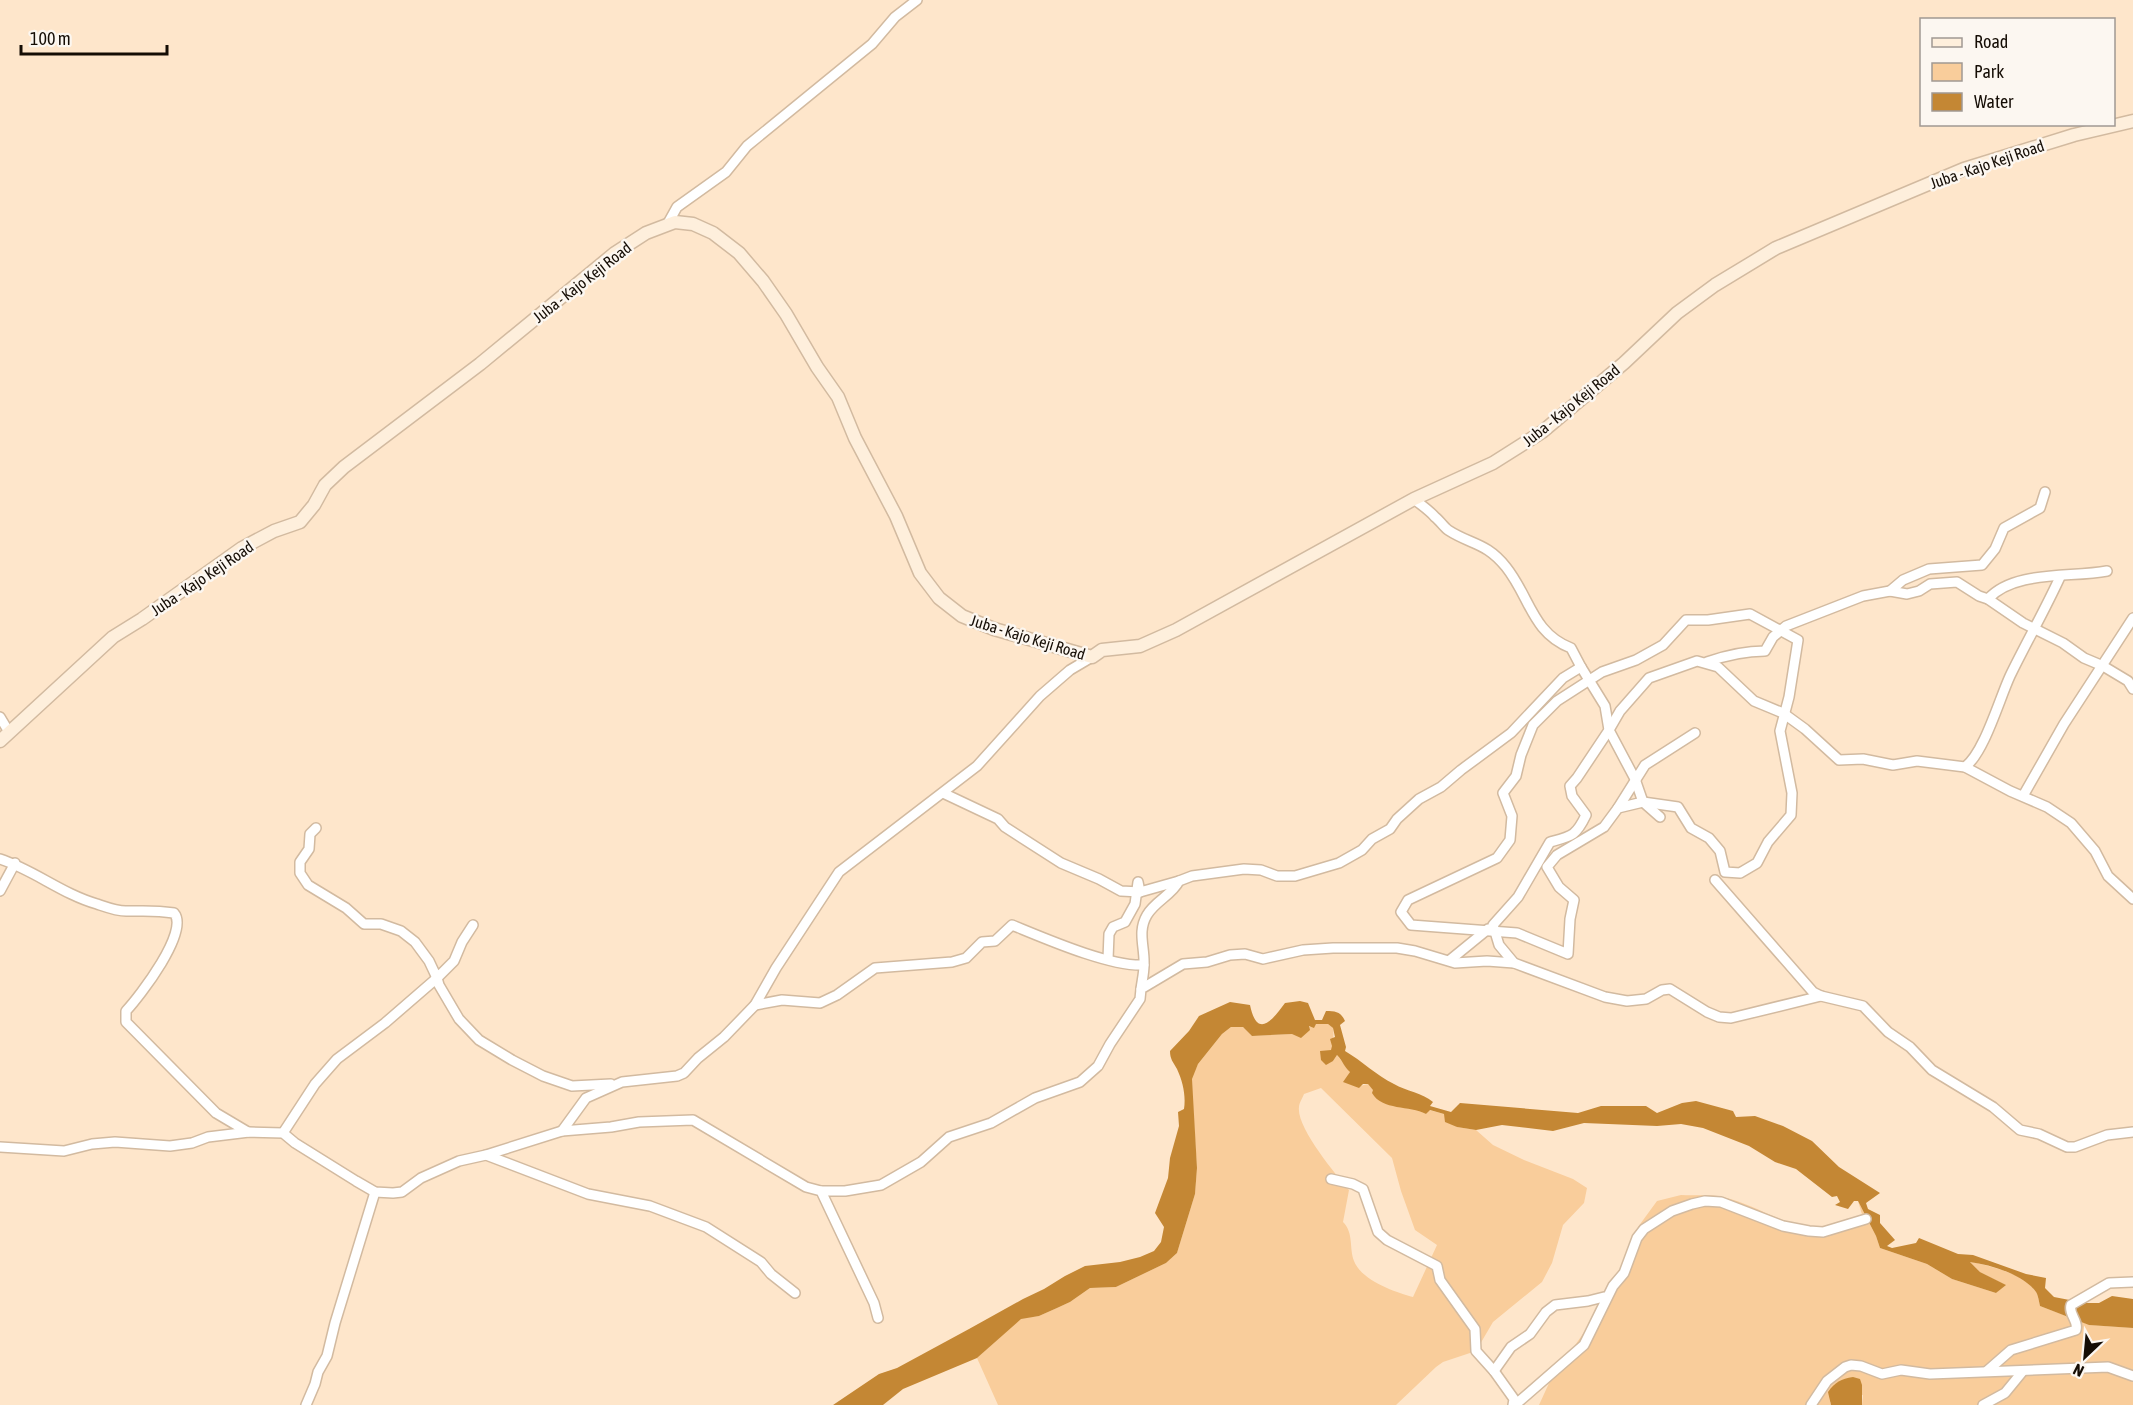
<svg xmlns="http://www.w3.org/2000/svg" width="2133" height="1405" viewBox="0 0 2133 1405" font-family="'Asap Condensed',sans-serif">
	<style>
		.green { fill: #f9cd9b; fill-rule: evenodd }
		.water { fill: #c48734 }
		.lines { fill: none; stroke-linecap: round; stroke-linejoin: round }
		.minor-casing { stroke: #d2baa0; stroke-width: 12 }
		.secondary-casing { stroke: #d2baa0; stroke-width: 15 }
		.minor { stroke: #fff; stroke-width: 9 }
		.secondary { stroke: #feefdc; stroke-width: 12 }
		.labels { text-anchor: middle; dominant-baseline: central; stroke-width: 5; stroke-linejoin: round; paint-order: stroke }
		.street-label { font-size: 16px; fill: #150d05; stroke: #fcf7f1 }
	</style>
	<rect width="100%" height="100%" fill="#fee6cb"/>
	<!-- green -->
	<g class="green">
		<path d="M1316 1024H1328L1333 1028C1335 1040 1330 1049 1333 1061L1337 1055 1350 1072 1348 1076 1360 1086 1368 1084 1390 1105 1415 1108 1426 1114 1429 1110 1444 1114 1457 1127 1476 1130 1493 1145 1524 1160 1573 1179 1587 1188 1584 1203 1563 1225 1552 1263 1542 1282 1493 1322 1476 1351 1443 1362 1436 1367 1396 1405H998L977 1358 1021 1318 1039 1316 1057 1308 1070 1302 1090 1288 1116 1287 1166 1263 1177 1253 1195 1194 1197 1168 1191 1079 1198 1064 1222 1034 1231 1027H1243L1252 1036 1292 1034ZM1321 1088 1392 1158 1401 1191 1415 1230 1437 1245 1413 1297C1395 1292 1362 1281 1354 1261 1349 1248 1354 1233 1343 1222L1349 1190C1336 1175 1296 1127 1299 1107 1299 1103 1303 1097 1304 1094Z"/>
		<path d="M1681 1195C1694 1196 1710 1194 1723 1197 1757 1205 1787 1228 1823 1229 1836 1229 1851 1222 1863 1218L1858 1201 1876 1236 1880 1248 1927 1264 1952 1279 1996 1293 2005 1285 1980 1272 1969 1261C1991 1267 2022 1272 2036 1292 2038 1295 2039 1301 2040 1306L2090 1325 2133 1328V1405H1862L1863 1395 1830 1402 1831 1405H1539L1550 1381 1592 1321 1632 1250 1638 1227 1657 1201Z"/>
	</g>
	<!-- water -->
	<g class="water">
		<path d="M1300 1001 1308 1003 1315 1020H1322L1326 1011C1336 1011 1341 1012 1345 1021L1340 1025 1346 1047 1345 1051C1362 1061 1376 1075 1394 1084 1406 1091 1423 1093 1433 1102L1430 1106 1451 1112 1460 1103 1578 1113 1601 1106H1646L1657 1113 1682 1103 1696 1101 1733 1111 1736 1117 1755 1116 1783 1126 1812 1141 1839 1167 1880 1193 1866 1203 1868 1209 1880 1215V1223L1895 1240 1887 1246 1892 1248 1916 1243 1919 1238 1958 1254 1973 1255 2026 1274 2046 1278 2045 1288 2054 1297 2085 1303H2099L2112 1296 2133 1299V1328L2089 1325 2040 1306C2039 1301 2038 1295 2036 1292 2023 1274 1991 1265 1970 1262L1980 1272 2006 1285 1996 1293 1952 1279 1927 1264 1880 1248 1876 1236 1858 1201H1854L1848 1209 1835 1205 1840 1202 1837 1196 1832 1197 1796 1169 1775 1162 1749 1146 1703 1128 1681 1124 1657 1126 1584 1123 1553 1131 1502 1125 1476 1130 1457 1127 1445 1122 1444 1114 1430 1110 1426 1114C1410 1105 1382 1111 1372 1093L1373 1090 1368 1084H1363L1359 1088 1343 1082 1350 1072C1344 1067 1343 1061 1337 1055L1333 1061 1326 1065 1321 1060 1320 1051 1331 1050 1332 1046 1330 1039 1335 1037 1333 1028 1328 1024H1316L1314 1028 1309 1026 1310 1030 1301 1038 1292 1034 1252 1036 1243 1027H1231L1222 1034 1198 1064 1192 1079 1197 1168 1195 1194 1177 1253 1166 1263 1116 1287 1090 1288 1070 1302 1057 1308 1039 1316 1021 1319 977 1358 903 1389 883 1405H833L879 1374 897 1368 969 1329 1023 1299 1044 1289 1065 1276 1085 1266 1120 1262 1140 1257 1154 1251 1161 1242 1164 1227 1155 1213 1168 1178 1170 1158 1179 1126 1178 1112 1184 1109C1186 1096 1183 1082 1177 1069 1173 1062 1170 1059 1170 1051L1189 1031 1199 1016 1230 1002 1250 1005C1257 1039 1272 1021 1285 1003Z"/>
		<path d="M1853 1377 1860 1379 1862 1385V1405H1831L1828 1392C1835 1382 1841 1379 1853 1377Z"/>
	</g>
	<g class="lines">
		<!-- minor casing -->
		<g class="minor-casing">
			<g id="minor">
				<path d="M667 225 677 207 726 172 747 146 872 44 895 17 917 0"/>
				<path d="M1890 591 1907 594 1919 591 1930 584 1957 582 1979 596 1988 599 2023 623 2063 643 2084 658 2103 666 2128 681 2133 689"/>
				<path d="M1988 599C2014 570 2070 578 2107 571"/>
				<path d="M1750 614 1798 640 1789 697 1780 731 1792 793 1791 815 1768 842 1757 863 1740 873 1725 872 1720 851 1709 838 1691 828 1678 807 1643 802 1618 808 1604 827 1557 855 1547 867 1559 887 1574 900 1570 919 1568 954 1517 933 1411 925 1401 912 1408 900 1497 858 1510 840 1512 816 1503 793 1516 776 1521 755 1533 725 1557 701 1602 672 1636 660 1663 645 1686 620H1708Z"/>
				<path d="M1707 662C1727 655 1744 651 1765 651L1773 637 1786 626 1863 596 1890 591 1903 580 1929 569 1982 565 1995 549 2004 528 2040 508 2045 492"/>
				<path d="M0 717 9 732"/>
				<path d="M1965 767C1984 753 1999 700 2010 676 2026 643 2045 610 2060 577"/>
				<path d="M943 793 998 819 1005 827 1061 863 1099 879 1121 891 1140 892 1179 881"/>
				<path d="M2023 796 2064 724 2133 618"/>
				<path d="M1618 808 1645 765 1695 733"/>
				<path d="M1660 817 1643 802 1635 779 1609 730 1620 711 1649 678 1697 661 1718 667 1754 701 1783 713 1805 729 1839 760 1863 759 1893 765 1917 761 1965 767 2010 791 2047 807 2071 823 2095 851 2108 876 2133 899"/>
				<path d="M316 828 310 834 309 849 300 862V873L308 885 346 908 364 924H381L401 931 415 942 429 961 437 978 454 961 462 942 473 925"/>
				<path d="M0 859C34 870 62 894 97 904 106 907 119 912 128 911 147 911 155 910 174 913 190 931 140 996 126 1011V1022L216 1113 248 1132"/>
				<path d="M1715 880 1813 992 1821 996 1863 1006 1888 1032 1910 1047 1932 1070 1993 1107 2020 1130 2039 1134 2067 1147H2075L2107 1135 2133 1132"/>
				<path d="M0 891 15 863"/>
				<path d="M1108 959 1109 934 1113 927 1125 922 1135 904 1138 882 1140 892"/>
				<path d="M1450 960 1488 929"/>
				<path d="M1514 963 1499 945 1493 925 1518 897 1550 842C1572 836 1576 836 1586 815L1572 796 1570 786 1577 778 1609 730 1605 706 1581 667"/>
				<path d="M1141 989C1142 981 1144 973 1144 965 1145 947 1137 932 1147 915 1155 901 1172 895 1179 881L1192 876 1244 869 1261 870 1277 876H1295L1339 863 1362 850 1372 839 1390 829 1397 819 1419 799 1441 787 1461 770 1511 733 1563 678 1581 667 1571 648C1532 633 1530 597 1506 567 1486 542 1471 545 1448 530 1444 527 1440 521 1435 517 1429 510 1421 505 1414 499"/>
				<path d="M755 1005 782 1000 820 1003 837 995 875 968 952 962 966 958 982 942 995 941 1012 925C1044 938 1110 967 1144 965"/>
				<path d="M562 1131 586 1098 622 1082 677 1076 684 1073 698 1058 724 1037 755 1005 776 968 839 872 977 766 1040 696 1070 670 1092 657"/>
				<path d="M283 1133 315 1084 337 1059 385 1023 437 978 439 985 459 1019 479 1040 512 1060 543 1076 572 1086 611 1084"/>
				<path d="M0 1147 64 1151 92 1144 115 1142 170 1146 192 1143 208 1137 249 1132 283 1133 295 1143 356 1181 375 1192 393 1193 402 1192 421 1178 459 1161 486 1155 562 1131 611 1127 639 1122 693 1120 806 1187 821 1191 874 1303 878 1318"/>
				<path d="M486 1155 588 1194 650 1206 706 1227 761 1262 771 1274 795 1293"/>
				<path d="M1331 1179 1353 1184 1363 1189 1378 1232 1387 1240 1437 1266 1440 1280 1475 1329 1476 1351 1494 1371 1514 1399 1513 1405"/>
				<path d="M821 1191H845L881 1185 921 1162 949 1137 991 1123 1035 1098 1080 1082 1098 1066 1110 1044 1140 999 1141 989 1183 964 1207 962 1230 955 1245 954 1263 959 1303 950 1333 948H1397L1415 951 1455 963 1487 961 1514 963 1605 997 1627 1001 1646 999 1662 990 1670 989 1707 1012 1719 1017 1731 1018 1821 996"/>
				<path d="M1494 1371 1511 1347 1530 1334 1546 1312 1555 1305 1588 1301 1604 1297"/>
				<path d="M1987 1371 2011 1350 2076 1330C2079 1321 2068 1314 2071 1305L2109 1283 2133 1282"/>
				<path d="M306 1405 315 1384 318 1372 327 1356 335 1323 375 1192"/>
				<path d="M1515 1405 1584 1345 1613 1286 1624 1273 1637 1238 1644 1229 1672 1211 1692 1204 1705 1201 1721 1202 1783 1226 1809 1231 1823 1232 1866 1219"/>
				<path d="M1811 1405 1827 1381 1845 1367 1851 1365 1861 1366 1882 1374 1901 1370 1930 1374 2108 1367 2133 1376"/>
				<path d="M1983 1405 2005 1393 2023 1371"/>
			</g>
		</g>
		<!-- secondary casing -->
		<g class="secondary-casing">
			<path id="secondary" d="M0 741 113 637 142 619 242 548 274 531 300 522 314 505 325 485 344 467 480 364 615 253 646 233 667 225 675 222 693 224 713 233 739 253 763 281 786 314 817 367 838 397 855 438 896 516 920 573 939 598 962 616 994 629 1092 657 1102 650 1140 646 1176 630 1414 499 1493 463 1542 432 1624 363 1677 313 1715 285 1776 248 1964 169 2074 135 2133 121"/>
		</g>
		<!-- minor -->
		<use href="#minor" class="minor"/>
		<!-- secondary -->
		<use href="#secondary" class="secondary"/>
	</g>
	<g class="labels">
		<!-- street labels -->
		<g class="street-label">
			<text transform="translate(1987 164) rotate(-19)">Juba - Kajo Keji Road</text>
			<text transform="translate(582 282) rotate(-38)">Juba - Kajo Keji Road</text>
			<text transform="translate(1571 405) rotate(-39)">Juba - Kajo Keji Road</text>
			<text transform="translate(202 578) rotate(-34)">Juba - Kajo Keji Road</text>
			<text transform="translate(1028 637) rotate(17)">Juba - Kajo Keji Road</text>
		</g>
	</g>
	<!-- legend -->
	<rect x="1920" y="18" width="195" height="108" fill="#fcf7f1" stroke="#a09993" stroke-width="1.5"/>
	<rect x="1932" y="38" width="30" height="9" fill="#feefdc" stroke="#a09993" stroke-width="1.5"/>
	<text x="1974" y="48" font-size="18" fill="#150d05">Road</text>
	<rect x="1932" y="63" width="30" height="18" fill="#f9cd9b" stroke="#a09993" stroke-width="1.5"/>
	<text x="1974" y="78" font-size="18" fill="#150d05">Park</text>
	<rect x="1932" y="93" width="30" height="18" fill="#c48734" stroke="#a09993" stroke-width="1.5"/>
	<text x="1974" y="108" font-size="18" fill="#150d05">Water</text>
	<!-- north arrow -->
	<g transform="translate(2085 1357) rotate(206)" stroke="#fcf7f1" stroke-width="4.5" paint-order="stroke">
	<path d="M0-4.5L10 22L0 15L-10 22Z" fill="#150d05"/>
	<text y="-9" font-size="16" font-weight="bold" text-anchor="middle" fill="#150d05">N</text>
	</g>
	<!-- scale -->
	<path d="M21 45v9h146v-9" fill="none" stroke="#150d05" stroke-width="3"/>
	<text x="30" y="45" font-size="18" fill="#150d05" stroke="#fcf7f1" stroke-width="4.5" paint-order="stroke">100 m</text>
</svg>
